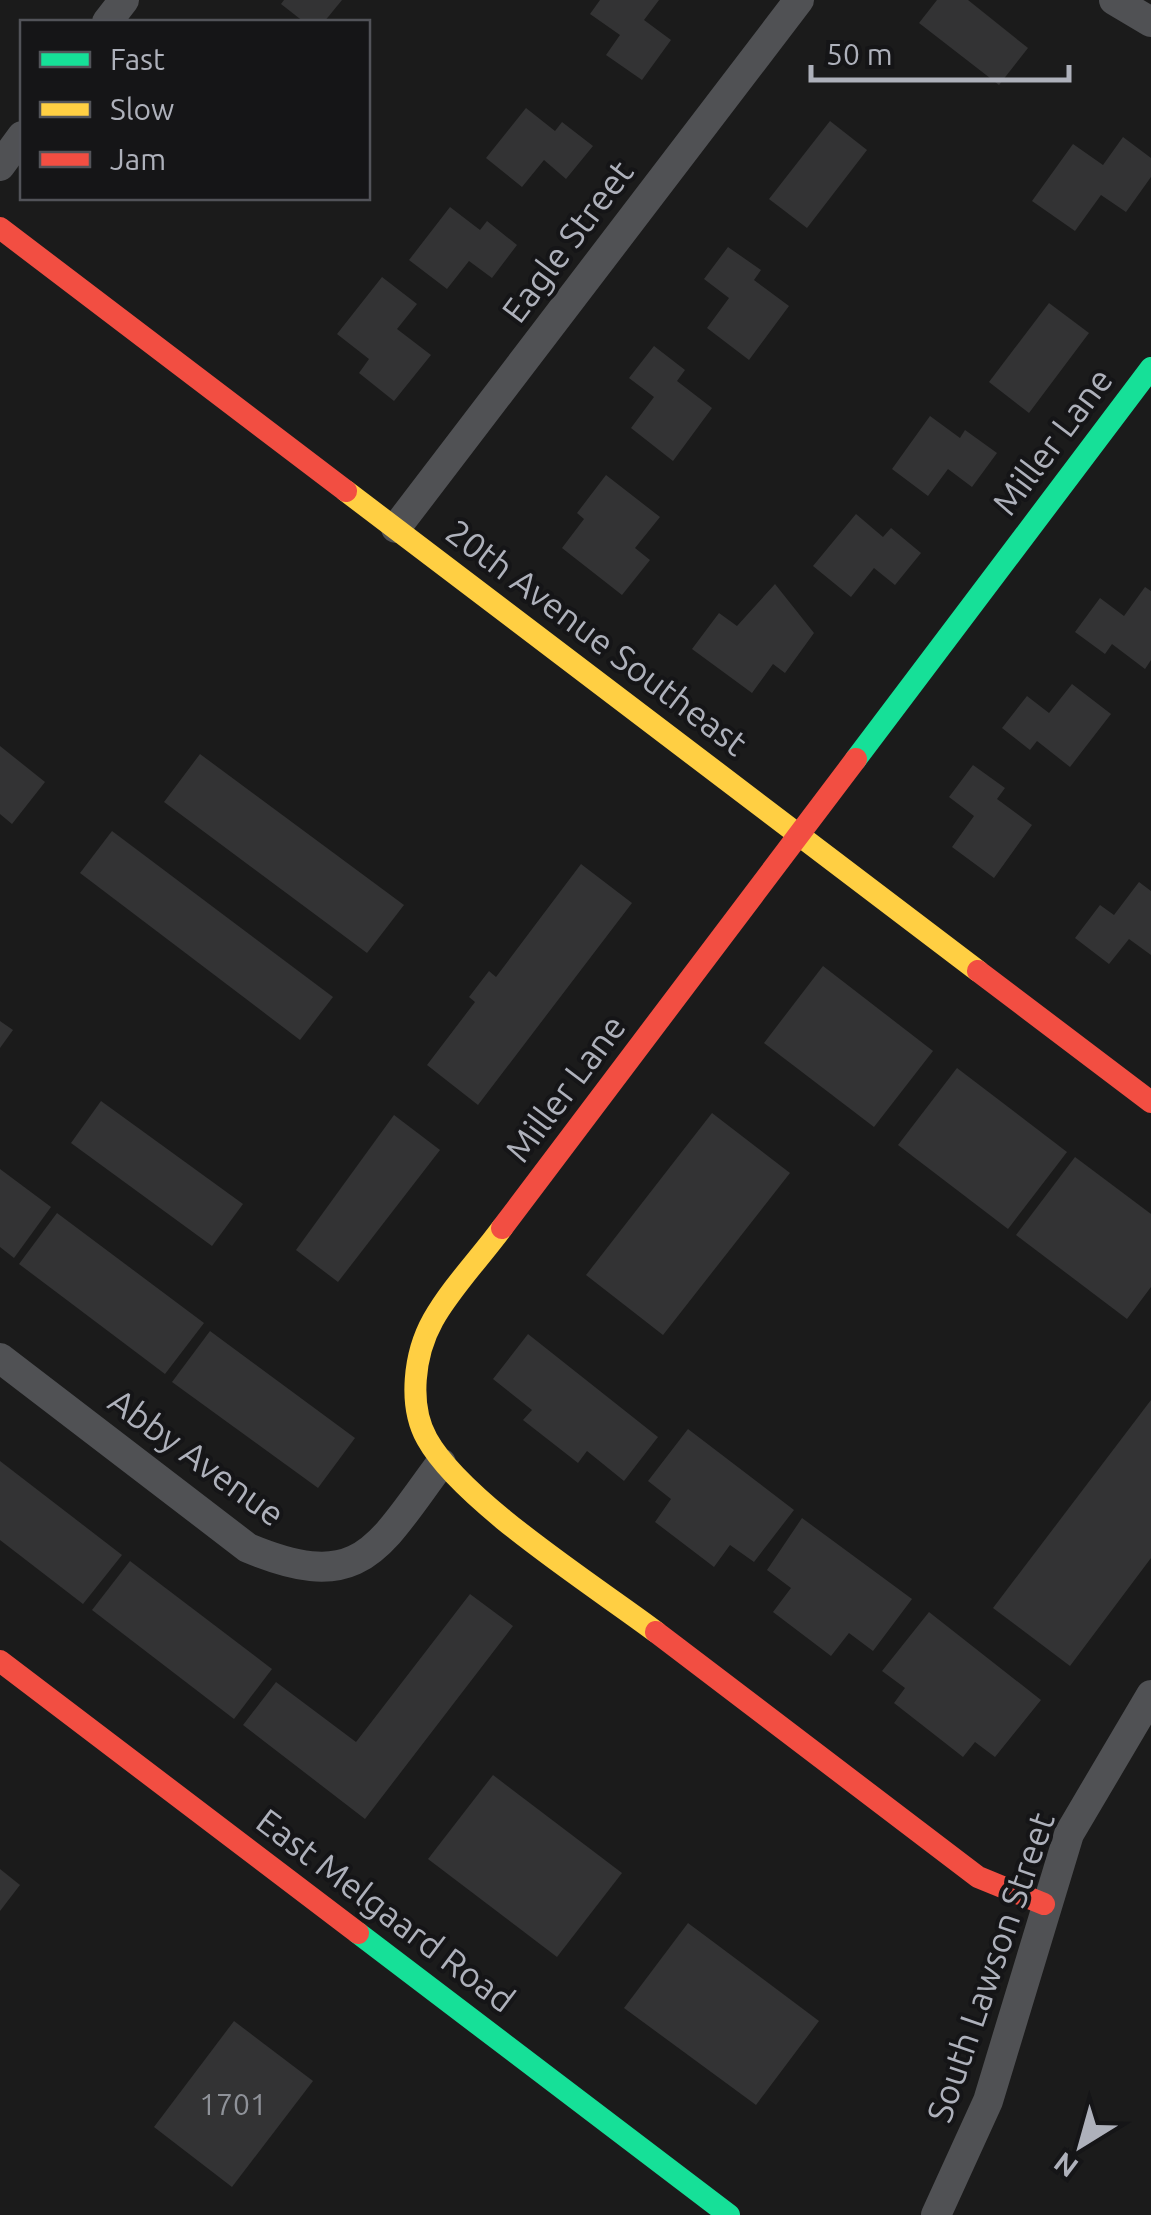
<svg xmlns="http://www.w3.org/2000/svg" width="1151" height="2215" viewBox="0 0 1151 2215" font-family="Ubuntu,sans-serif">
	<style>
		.building { fill: #333334 }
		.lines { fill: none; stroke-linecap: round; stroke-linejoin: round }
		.street { stroke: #505154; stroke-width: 30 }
		.fast { stroke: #16e098; stroke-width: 22 }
		.slow { stroke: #ffcf43; stroke-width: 22 }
		.jam { stroke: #f24e42; stroke-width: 22 }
		.labels { text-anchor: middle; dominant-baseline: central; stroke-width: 8; stroke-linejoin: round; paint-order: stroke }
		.number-label { font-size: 30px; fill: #8f9299 }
		.street-label { font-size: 35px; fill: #aeb1bb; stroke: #151517 }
	</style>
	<rect width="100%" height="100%" fill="#1b1b1b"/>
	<!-- building -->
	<g class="building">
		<path d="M284 0H342L324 22H304L281 4Z"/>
		<path d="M600 0H659L644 20 671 40 642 80 606 55 620 35 590 14Z"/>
		<path d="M937 0H968L1028 48 999 85 919 23Z"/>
		<path d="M526 108 555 131 562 122 593 146 566 179 544 160 522 187 486 158Z"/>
		<path d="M830 121 867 150 807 228 769 199Z"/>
		<path d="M1123 137 1151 158V177L1126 212 1101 195 1075 231 1032 201 1073 144 1103 165Z"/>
		<path d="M450 207 480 230 487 221 517 245 492 278 469 261 447 289 409 260Z"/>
		<path d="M728 247 761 270 754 280 789 306 749 360 707 328 729 298 704 279Z"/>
		<path d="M382 277 417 304 397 329 431 355 394 401 359 373 369 359 337 334Z"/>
		<path d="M1049 303 1089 333 1029 413 989 382Z"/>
		<path d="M654 346 685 370 677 381 712 408 673 461 631 428 654 397 629 378Z"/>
		<path d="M930 416 960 438 965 430 997 453 972 487 948 469 928 496 892 469Z"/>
		<path d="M606 475 660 517 635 548 650 560 622 595 562 548 584 519 577 513Z"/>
		<path d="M856 514 883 537 891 528 921 553 895 585 874 568 851 597 813 566Z"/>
		<path d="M775 584 814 633 785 673 773 664 752 693 692 649 719 613 737 626Z"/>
		<path d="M1145 587 1151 591V660L1145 669 1112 644 1105 654 1075 632 1100 598 1124 616Z"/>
		<path d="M1072 684 1111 714 1070 767 1037 741 1030 750 1002 728 1027 696 1049 713Z"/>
		<path d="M0 746 45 782 12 824 0 814Z"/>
		<path d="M200 754 404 905 367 953 164 802Z"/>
		<path d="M973 765 1005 788 997 799 1032 825 994 878 952 847 974 816 949 797Z"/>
		<path d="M112 831 333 997 300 1040 80 873Z"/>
		<path d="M581 864 632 903 478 1105 427 1065 475 1002 469 997 489 971 496 977Z"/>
		<path d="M1139 882 1151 891V955L1129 939 1109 964 1075 938 1100 905 1114 915Z"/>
		<path d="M823 966 933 1051 874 1127 764 1043Z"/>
		<path d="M0 1021 13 1030 0 1048Z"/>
		<path d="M957 1068 1067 1152 1008 1229 898 1145Z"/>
		<path d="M101 1101 243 1204 212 1246 71 1143Z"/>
		<path d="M712 1113 790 1173 663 1335 586 1275Z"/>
		<path d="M394 1115 440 1150 338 1282 296 1250Z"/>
		<path d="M1075 1157 1151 1214V1287L1127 1319 1016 1235Z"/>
		<path d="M0 1169 51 1207 14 1258 0 1247Z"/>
		<path d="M57 1213 204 1323 165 1374 19 1264Z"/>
		<path d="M210 1331 355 1438 318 1488 172 1382Z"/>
		<path d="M528 1334 658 1437 624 1481 587 1451 578 1463 523 1420 532 1410 493 1379Z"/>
		<path d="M1151 1400V1558L1070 1666 993 1608Z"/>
		<path d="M688 1429 794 1510 754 1562 730 1545 714 1567 655 1522 671 1499 648 1481Z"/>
		<path d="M0 1461 122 1555 83 1604 0 1540Z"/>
		<path d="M802 1518 912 1599 873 1651 849 1633 831 1656 773 1612 791 1588 767 1570Z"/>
		<path d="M130 1561 272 1669 234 1719 92 1610Z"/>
		<path d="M470 1594 513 1626 365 1819 243 1725 276 1682 356 1742Z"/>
		<path d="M929 1612 1041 1700 995 1757 975 1742 963 1757 894 1703 905 1688 882 1671Z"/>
		<path d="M493 1775 622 1873 557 1957 428 1859Z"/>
		<path d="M0 1869 20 1885 0 1911Z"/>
		<path d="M688 1923 819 2021 756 2105 624 2008Z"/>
		<path d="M234 2021 313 2081 232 2187 154 2127Z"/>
	</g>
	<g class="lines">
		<!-- street -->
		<g class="street">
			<path d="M1114 0 1151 22"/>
			<path d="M107 22 124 0"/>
			<path d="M0 166 22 136"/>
			<path d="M396 528 799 0"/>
			<path d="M0 1358 248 1548C361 1595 377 1549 441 1463"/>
			<path d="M936 2215 988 2101 1069 1834 1151 1695"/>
		</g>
		<!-- fast -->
		<g class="fast">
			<path d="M856 759 1151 368"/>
			<path d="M358 1933 729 2215"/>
		</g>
		<!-- slow -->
		<g class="slow">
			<path d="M346 491 978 971"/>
			<path d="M502 1228C480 1258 451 1288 433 1320 414 1354 408 1405 427 1439 462 1502 595 1586 656 1632"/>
		</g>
		<!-- jam -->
		<g class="jam">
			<path d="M0 228 346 491"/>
			<path d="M978 971 1151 1102"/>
			<path d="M502 1228 856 759"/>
			<path d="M656 1632 978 1877 1044 1904"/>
			<path d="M0 1661 358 1933"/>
		</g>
	</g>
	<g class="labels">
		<!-- number labels -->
		<g class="number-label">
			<text x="233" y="2104">1701</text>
		</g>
		<!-- street labels -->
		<g class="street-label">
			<text transform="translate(567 241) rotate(-53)">Eagle Street</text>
			<text transform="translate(1052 441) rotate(-53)">Miller Lane</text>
			<text transform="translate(597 637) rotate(37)">20th Avenue Southeast</text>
			<text transform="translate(565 1088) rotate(-53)">Miller Lane</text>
			<text transform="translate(197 1457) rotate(36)">Abby Avenue</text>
			<text transform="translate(386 1910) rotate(37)">East Melgaard Road</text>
			<text transform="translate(990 1967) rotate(-71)">South Lawson Street</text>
		</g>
	</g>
	<!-- legend -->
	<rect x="20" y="20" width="350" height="180" fill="#151517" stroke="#525359" stroke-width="2.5"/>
	<rect x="40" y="52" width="50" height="15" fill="#16e098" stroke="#525359" stroke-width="2.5"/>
	<text x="110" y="70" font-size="30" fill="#aeb1bb">Fast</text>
	<rect x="40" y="102" width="50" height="15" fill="#ffcf43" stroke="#525359" stroke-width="2.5"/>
	<text x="110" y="120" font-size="30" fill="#aeb1bb">Slow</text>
	<rect x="40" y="152" width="50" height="15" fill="#f24e42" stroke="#525359" stroke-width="2.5"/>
	<text x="110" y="170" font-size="30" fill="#aeb1bb">Jam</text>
	<!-- north arrow -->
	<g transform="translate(1081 2145) rotate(217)" stroke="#151517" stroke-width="8" paint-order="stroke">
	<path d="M0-8L18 38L0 25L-18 38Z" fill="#aeb1bb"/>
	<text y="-15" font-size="28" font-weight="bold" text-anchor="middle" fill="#aeb1bb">N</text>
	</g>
	<!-- scale -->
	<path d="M811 65v15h258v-15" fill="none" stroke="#aeb1bb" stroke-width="5"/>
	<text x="826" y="65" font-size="30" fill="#aeb1bb" stroke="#151517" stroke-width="8" paint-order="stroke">50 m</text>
</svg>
